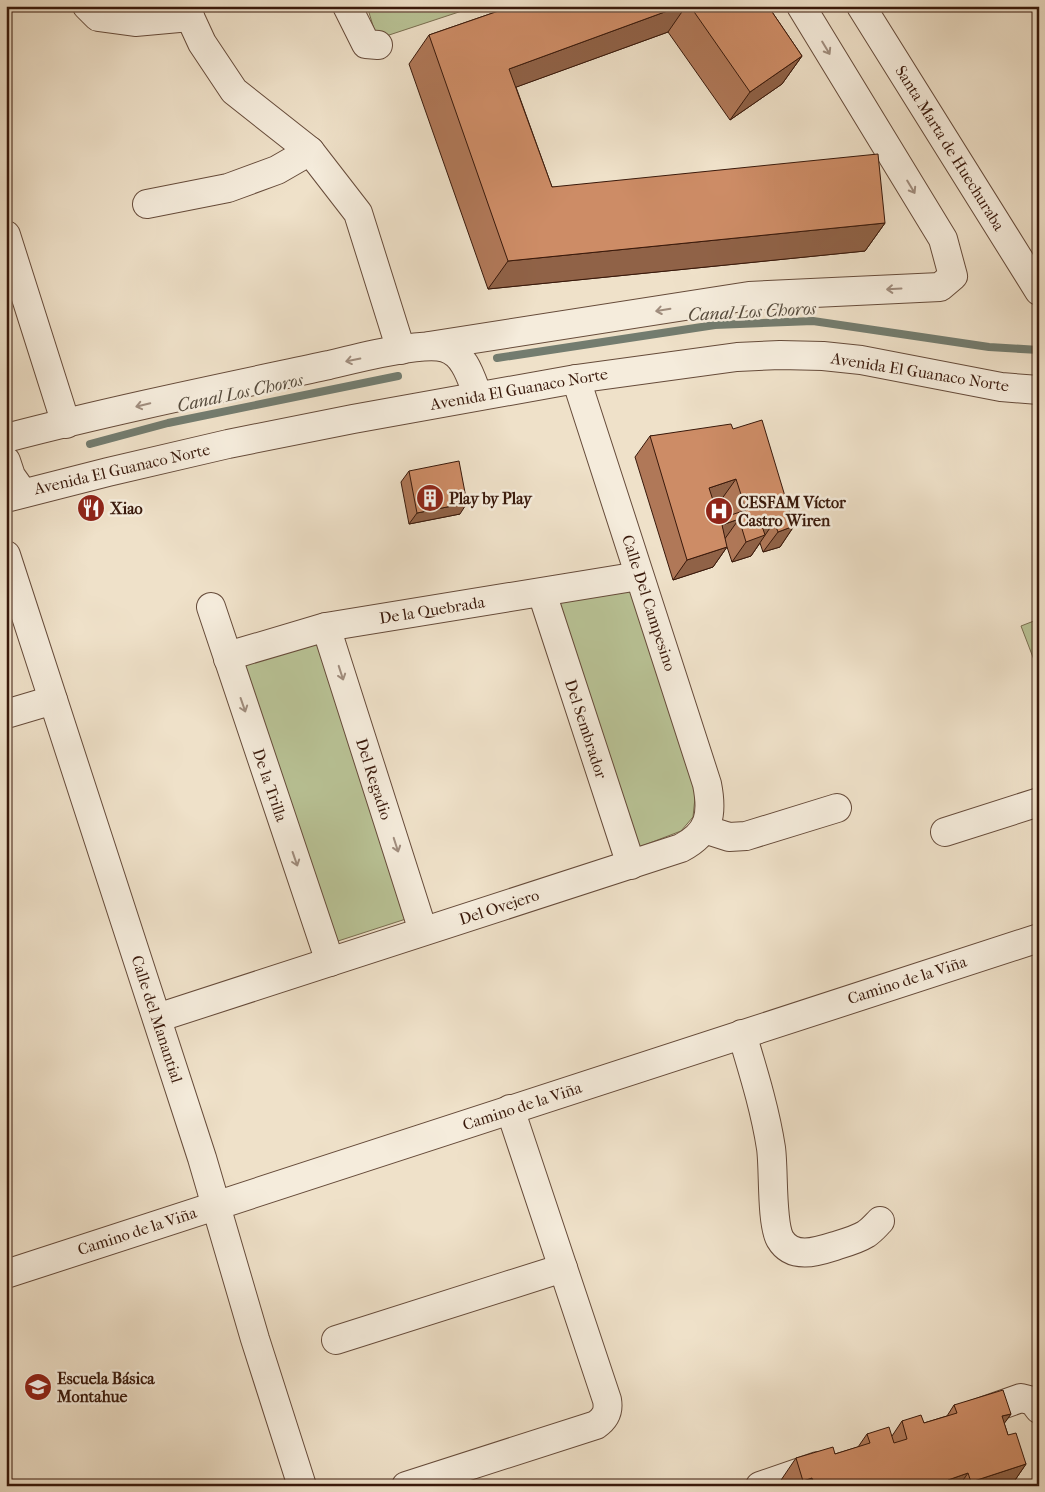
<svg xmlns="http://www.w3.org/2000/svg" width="1045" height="1492" viewBox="0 0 1045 1492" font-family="'IM FELL French Canon',serif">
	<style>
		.green { fill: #b9c396; stroke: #796e50 }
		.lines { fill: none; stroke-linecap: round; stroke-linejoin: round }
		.stream { stroke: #737c6f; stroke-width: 8 }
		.minor-casing { stroke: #664b3a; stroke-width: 30 }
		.minor { stroke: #f5ecdc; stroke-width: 28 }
		.wall { fill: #b07858; stroke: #39190b; fill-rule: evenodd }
		.shaded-wall { fill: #906247; stroke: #39190b }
		.building { fill: #cd8c66; stroke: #39190b; fill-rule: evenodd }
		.oneway { stroke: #a08d7e }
		.labels { text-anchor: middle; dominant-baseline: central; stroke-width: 5; stroke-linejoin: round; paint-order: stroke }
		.street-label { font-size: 16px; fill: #39190b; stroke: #f5ecdc }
		.poi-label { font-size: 16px; font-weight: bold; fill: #39190b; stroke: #f5ecdc; text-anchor: start }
		.water-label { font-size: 18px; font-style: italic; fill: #564b3d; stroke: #f5ecdc }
	</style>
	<rect width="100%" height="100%" fill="#efe1c9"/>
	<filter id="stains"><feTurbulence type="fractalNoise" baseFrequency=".004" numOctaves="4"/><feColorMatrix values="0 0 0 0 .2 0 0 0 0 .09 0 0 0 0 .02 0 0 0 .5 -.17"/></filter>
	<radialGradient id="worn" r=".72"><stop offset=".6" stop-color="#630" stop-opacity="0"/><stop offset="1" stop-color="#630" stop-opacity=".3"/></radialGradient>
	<!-- green -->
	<g class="green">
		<path d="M367 6H477L377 39Z"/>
		<path d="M633 588 696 788 693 817 681 831 634 849 557 601Z"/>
		<path d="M1039 619V673L1021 626Z"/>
		<path d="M318 639 412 917 335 942 245 670V655Z"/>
	</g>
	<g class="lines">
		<!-- stream -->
		<g class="stream">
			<path d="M497 358 715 325 813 321 989 347 1039 350"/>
			<path d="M90 444 168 423 398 376"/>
		</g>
		<!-- minor casing -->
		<g class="minor-casing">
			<g id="minor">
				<path d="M87 6 98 17 135 22 190 17"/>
				<path d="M187 6 190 17 202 43 234 91 310 151 358 213 401 350"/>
				<path d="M347 6 366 44 378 45"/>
				<path d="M861 6 1039 291"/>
				<path d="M147 204 228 188 277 170 310 151"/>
				<path d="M6 235 66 424"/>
				<path d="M429 346 749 296 940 287 953 276 943 239 801 6"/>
				<path d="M6 438C113 410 221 388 329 365 354 359 423 341 445 348 465 354 471 378 478 396"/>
				<path d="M6 461 11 476 23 493"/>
				<path d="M6 498 108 472 228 444 353 419 576 379 737 357 780 355 823 356 861 360 1001 387 1039 390"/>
				<path d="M6 555 202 1158 255 1339 302 1486"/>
				<path d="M542 593 631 865"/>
				<path d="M211 607 330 962"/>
				<path d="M326 627 423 931"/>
				<path d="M228 659 238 653 326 627 639 576"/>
				<path d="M6 714 53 700"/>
				<path d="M704 829 729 837 746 836 837 808"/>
				<path d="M945 832 1039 802"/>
				<path d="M157 1018 681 848C710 833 713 814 707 784L576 379"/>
				<path d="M742 1034C753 1071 765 1109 771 1148 774 1169 771 1222 780 1239 793 1261 819 1251 838 1245 848 1242 858 1239 866 1234 872 1230 876 1225 880 1221"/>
				<path d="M6 1274 1039 938"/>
				<path d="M336 1340 563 1268"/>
				<path d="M973 1415 1021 1398 1033 1401 1039 1409"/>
				<path d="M406 1486 596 1425C606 1418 609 1411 607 1400L510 1109"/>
				<path d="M760 1486 818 1466"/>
			</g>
		</g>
		<!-- minor -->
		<use href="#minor" class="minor"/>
	</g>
	<!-- wall -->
	<g class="wall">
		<path d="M513 6H768L802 56 782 84 730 120 668 32 516 87 552 187 885 223 865 251 488 289 409 64 429 35Z"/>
		<path d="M733 429 794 526 780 547 763 552 760 543 751 556 732 562 727 547 713 567 673 580 635 457 650 436ZM721 500 727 516 719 519 714 502Z"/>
		<path d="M409 471 460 514 409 524 401 482Z"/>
		<path d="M954 1405 1011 1414 1004 1423 1008 1435 1026 1464 1011 1486H777L796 1458 835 1454 858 1447 867 1434 892 1436 902 1421 924 1423 947 1416Z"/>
	</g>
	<!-- shaded-wall -->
	<g class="shaded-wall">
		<path d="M681 6H686L668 32 489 97 509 69Z"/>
		<path d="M802 56 782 84 730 120 750 92Z"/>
		<path d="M885 223 865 251 488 289 508 261Z"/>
		<path d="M736 479 721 500 695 508 709 488Z"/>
		<path d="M467 503 460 514 409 524 417 513Z"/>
		<path d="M739 519 724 540 722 525Z"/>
		<path d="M774 522 751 556 732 562 746 542 762 526Z"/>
		<path d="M794 526 780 547 763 552 778 532Z"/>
		<path d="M727 547 713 567 673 580 687 560Z"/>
		<path d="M1011 1414 991 1442 1002 1416Z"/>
		<path d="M1026 1464 1011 1486H968L971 1482Z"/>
		<path d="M968 1473 959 1486H944L948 1480Z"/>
		<path d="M812 1478 807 1486H800L803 1481Z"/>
	</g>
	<!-- building -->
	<g class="building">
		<path d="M513 6H681L509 69 552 187 878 154 885 223 508 261 429 35Z"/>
		<path d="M690 6H768L802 56 750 92Z"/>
		<path d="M762 420 794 526 778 532 774 522 762 526 765 535 746 542 739 519 722 525 727 547 687 560 650 436 731 424 733 429ZM736 479 746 510 719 519 709 488Z"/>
		<path d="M459 461 467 503 417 513 409 471Z"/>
		<path d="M1003 1390 1011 1414 1002 1416 1008 1435 1016 1433 1026 1464 971 1482 968 1473 948 1480 950 1486H815L812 1478 803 1481 796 1458 833 1447 835 1454 870 1443 867 1434 889 1427 894 1443 907 1439 902 1421 921 1415 924 1423 957 1413 954 1405Z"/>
	</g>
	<!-- one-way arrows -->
	<defs><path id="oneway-shaft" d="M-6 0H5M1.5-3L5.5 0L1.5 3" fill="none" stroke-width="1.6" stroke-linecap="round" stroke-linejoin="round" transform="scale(1.25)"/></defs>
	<g class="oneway">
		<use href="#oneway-shaft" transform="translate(826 48) rotate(59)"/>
		<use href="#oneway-shaft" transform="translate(911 187) rotate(59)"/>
		<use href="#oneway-shaft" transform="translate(894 289) rotate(177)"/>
		<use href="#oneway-shaft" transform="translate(663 310) rotate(171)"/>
		<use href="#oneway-shaft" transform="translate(353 360) rotate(169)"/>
		<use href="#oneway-shaft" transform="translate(143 405) rotate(166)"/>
		<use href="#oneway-shaft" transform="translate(341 673) rotate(72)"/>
		<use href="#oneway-shaft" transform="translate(243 705) rotate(71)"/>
		<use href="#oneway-shaft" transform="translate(396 845) rotate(72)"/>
		<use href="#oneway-shaft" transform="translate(295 859) rotate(71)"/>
	</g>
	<!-- icons -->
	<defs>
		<g id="building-disc" transform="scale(1.4375)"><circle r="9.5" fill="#8f2418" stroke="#f5ecdc"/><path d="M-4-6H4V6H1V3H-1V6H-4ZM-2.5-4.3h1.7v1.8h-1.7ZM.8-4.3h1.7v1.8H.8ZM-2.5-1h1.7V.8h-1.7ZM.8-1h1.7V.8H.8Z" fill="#fff"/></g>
		<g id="restaurant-disc" transform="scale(1.4375)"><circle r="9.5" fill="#8f2418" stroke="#f5ecdc"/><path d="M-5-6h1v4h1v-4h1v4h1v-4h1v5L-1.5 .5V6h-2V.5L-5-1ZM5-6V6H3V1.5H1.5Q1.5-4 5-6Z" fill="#fff"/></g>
		<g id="hospital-disc" transform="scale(1.4375)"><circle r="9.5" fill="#8f2418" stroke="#f5ecdc"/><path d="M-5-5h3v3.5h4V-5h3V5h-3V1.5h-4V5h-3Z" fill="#fff"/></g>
		<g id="school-disc" transform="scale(1.4375)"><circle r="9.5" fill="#8f2418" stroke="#f5ecdc"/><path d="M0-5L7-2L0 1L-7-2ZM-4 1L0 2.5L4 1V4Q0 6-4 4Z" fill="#fff"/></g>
	</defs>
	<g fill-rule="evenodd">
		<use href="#building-disc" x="430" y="498"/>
		<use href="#restaurant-disc" x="91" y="508"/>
		<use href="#hospital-disc" x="719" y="511"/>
		<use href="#school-disc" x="38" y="1387"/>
	</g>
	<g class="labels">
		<!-- street labels -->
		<g class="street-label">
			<text transform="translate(950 148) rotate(58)">Santa Marta de Huechuraba</text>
			<text transform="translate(920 372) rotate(9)">Avenida El Guanaco Norte</text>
			<text transform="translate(519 389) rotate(-10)">Avenida El Guanaco Norte</text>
			<text transform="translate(122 469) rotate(-13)">Avenida El Guanaco Norte</text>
			<text transform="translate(649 603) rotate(72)">Calle Del Campesino</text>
			<text transform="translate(432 610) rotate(-9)">De la Quebrada</text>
			<text transform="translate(586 729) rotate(72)">Del Sembrador</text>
			<text transform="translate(374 779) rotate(72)">Del Regadio</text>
			<text transform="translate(270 785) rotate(71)">De la Trilla</text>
			<text transform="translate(499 907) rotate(-18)">Del Ovejero</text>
			<text transform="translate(907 980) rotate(-18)">Camino de la Viña</text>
			<text transform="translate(157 1019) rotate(72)">Calle del Manantial</text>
			<text transform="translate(522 1106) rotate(-18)">Camino de la Viña</text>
			<text transform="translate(137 1231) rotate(-18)">Camino de la Viña</text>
		</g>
		<!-- poi labels -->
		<g class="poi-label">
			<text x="449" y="498">Play by Play</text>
			<text x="738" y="502">CESFAM Víctor<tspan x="738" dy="18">Castro Wiren</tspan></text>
			<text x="110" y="508">Xiao</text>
			<text x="57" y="1378">Escuela Básica<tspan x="57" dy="18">Montahue</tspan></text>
		</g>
		<!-- water labels -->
		<g class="water-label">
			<text transform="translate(752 312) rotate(-3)">Canal Los Choros</text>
			<text transform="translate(240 393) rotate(-12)">Canal Los Choros</text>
		</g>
	</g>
	<!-- margin -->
	<rect width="1045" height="1492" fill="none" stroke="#efe1c9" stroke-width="25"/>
	<rect x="8" y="8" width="1030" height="1477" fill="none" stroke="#39190b" stroke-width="2.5"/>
	<rect x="12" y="12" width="1020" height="1467" fill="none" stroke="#39190b"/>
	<rect width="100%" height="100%" filter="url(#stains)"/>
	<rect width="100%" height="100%" fill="url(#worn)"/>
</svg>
